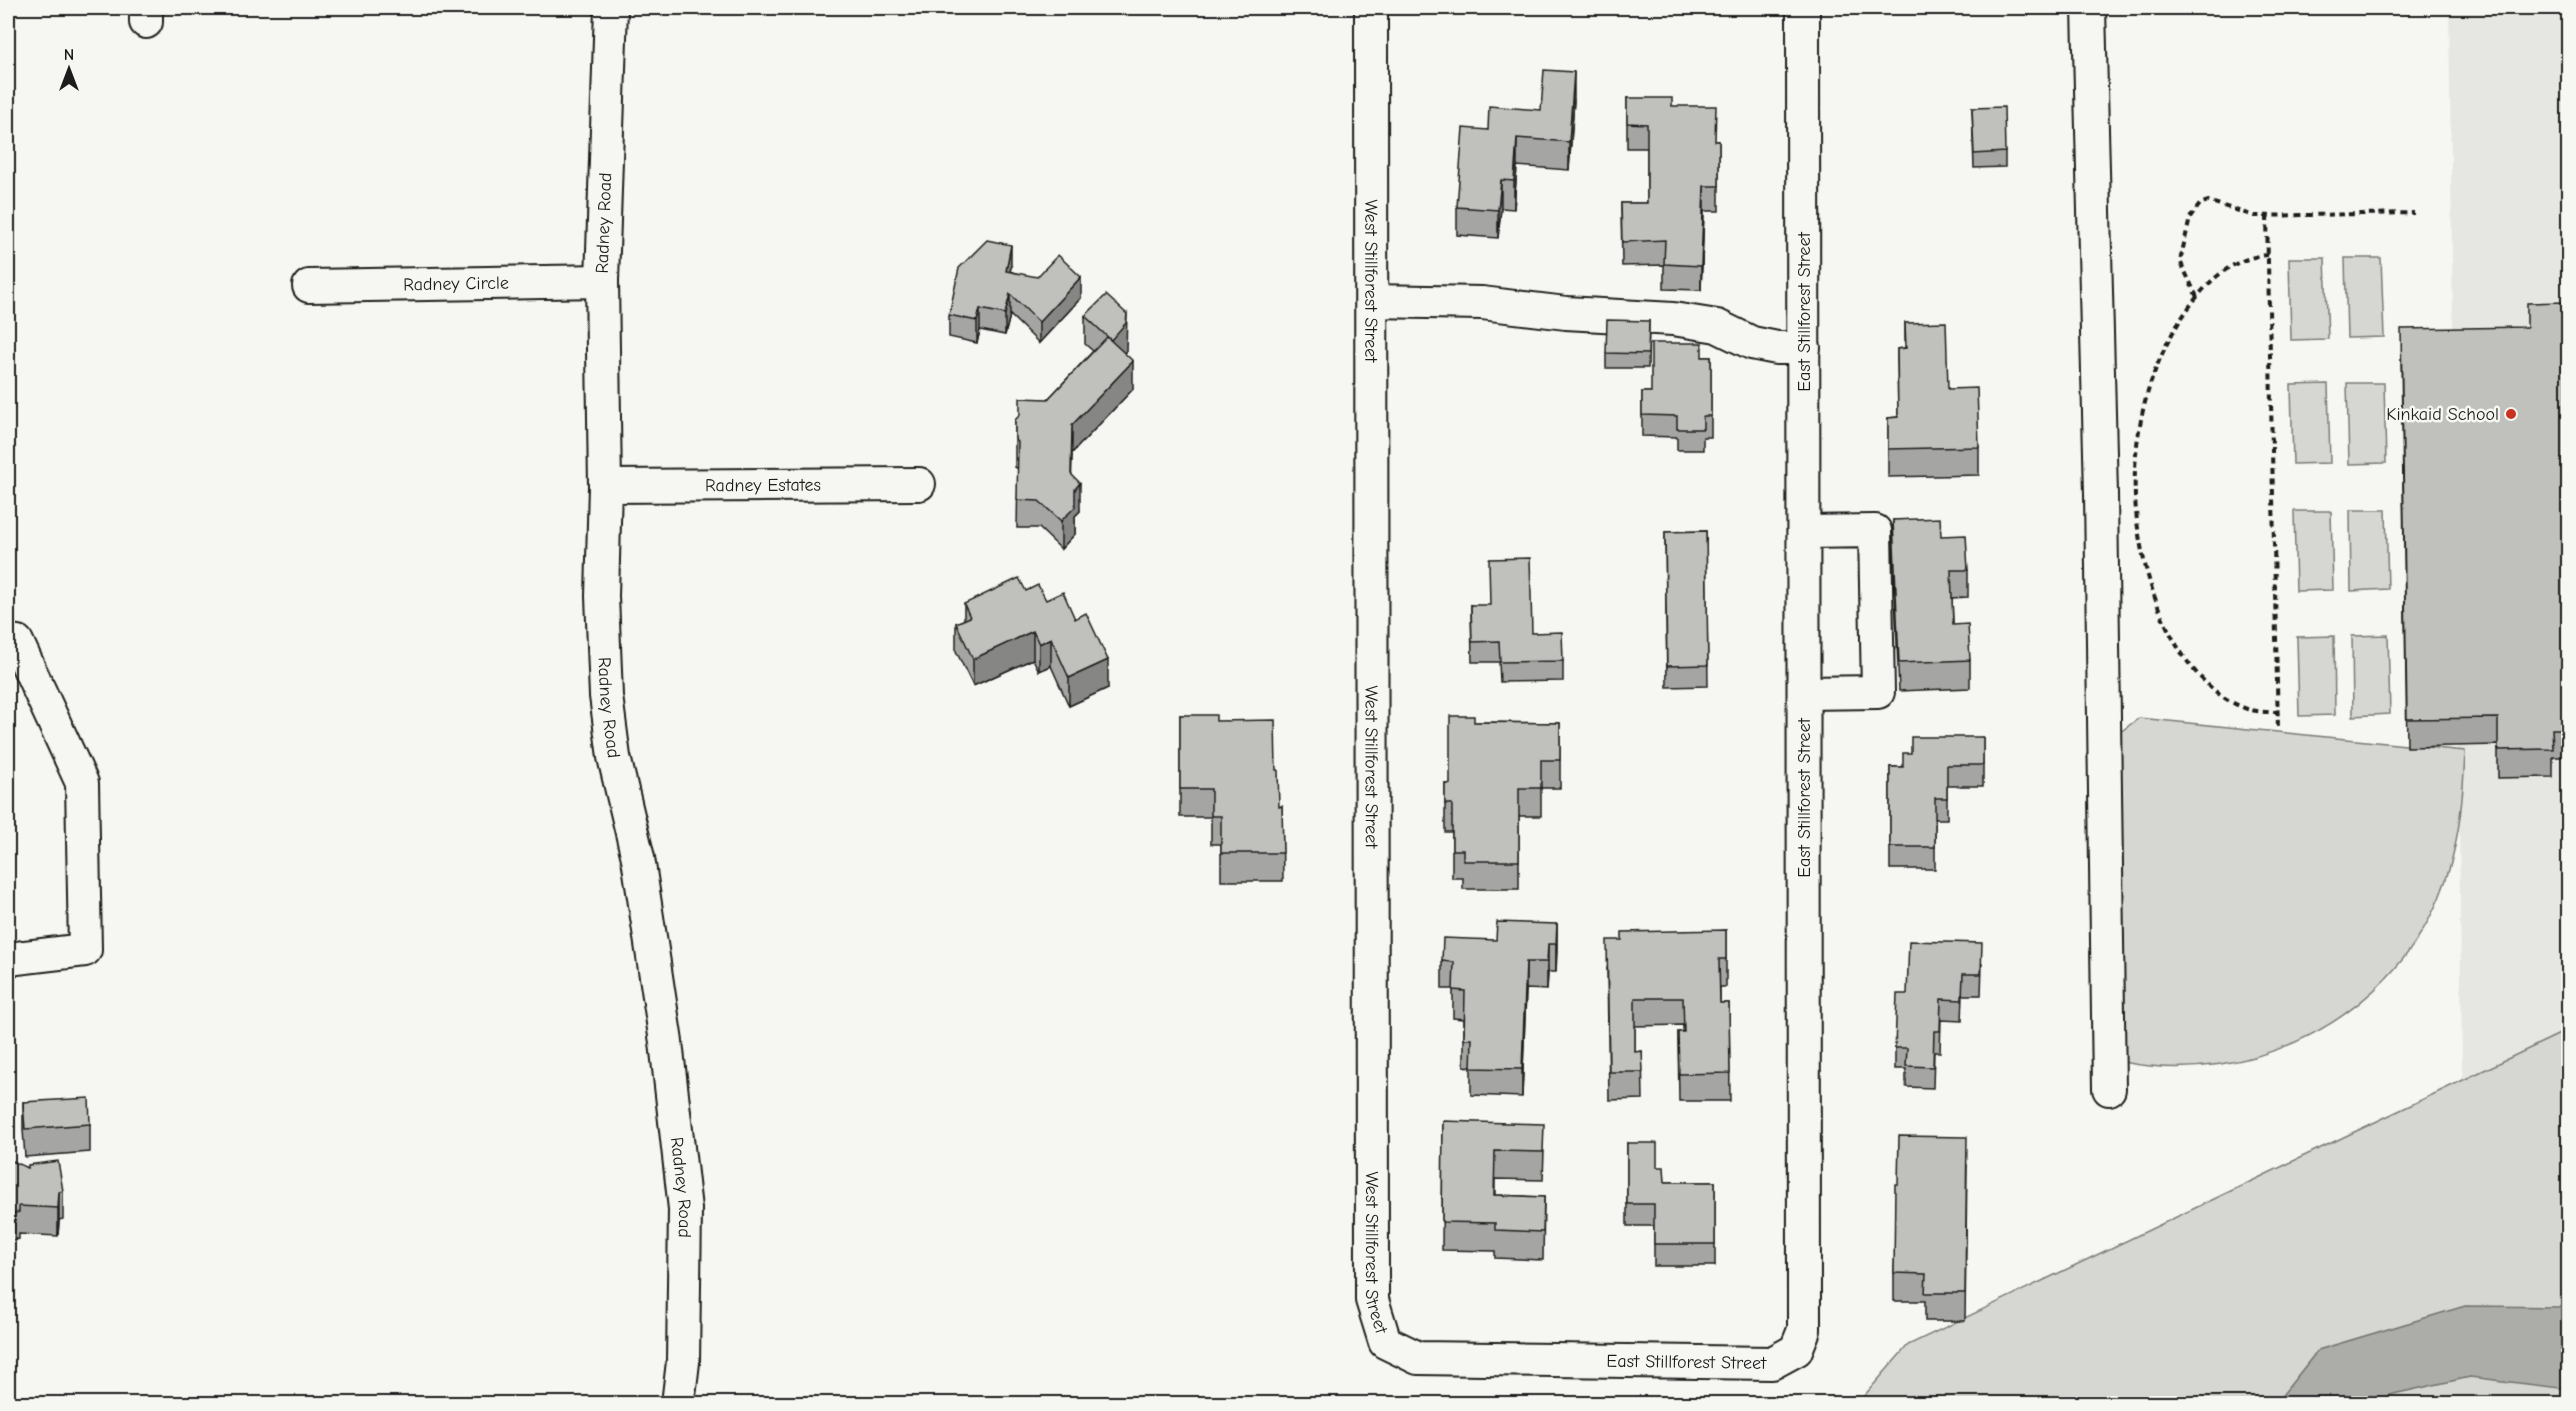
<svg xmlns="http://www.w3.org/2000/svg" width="2576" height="1411" viewBox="0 0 2576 1411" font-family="'Comic Neue',sans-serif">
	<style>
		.built { fill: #e6e6e2 }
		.green { fill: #d6d6d2; stroke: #797977; stroke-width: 1.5 }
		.water { fill: #acaca9; stroke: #727271; stroke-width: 1.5 }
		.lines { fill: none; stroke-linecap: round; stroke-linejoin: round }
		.minor-casing { stroke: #1c1c1c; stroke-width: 36 }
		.path { stroke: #1c1c1c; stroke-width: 4; stroke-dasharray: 6 4.5; stroke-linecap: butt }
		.minor { stroke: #f6f6f2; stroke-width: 32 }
		.wall { fill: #a5a5a3; stroke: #1c1c1c; stroke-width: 1.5 }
		.shaded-wall { fill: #868684; stroke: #1c1c1c; stroke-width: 1.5 }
		.building { fill: #c0c0bd; stroke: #1c1c1c; stroke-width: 1.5 }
		.poi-dot { fill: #c8321e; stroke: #f6f6f2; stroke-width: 2 }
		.labels { text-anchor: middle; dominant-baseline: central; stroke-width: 5; stroke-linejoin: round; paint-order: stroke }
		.street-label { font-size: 18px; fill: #1c1c1c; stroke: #f6f6f2 }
		.poi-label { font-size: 18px; fill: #1c1c1c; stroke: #f6f6f2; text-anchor: end }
	</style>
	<rect width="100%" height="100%" fill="#f6f6f2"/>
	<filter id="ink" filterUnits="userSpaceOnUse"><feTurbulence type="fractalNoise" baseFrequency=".0167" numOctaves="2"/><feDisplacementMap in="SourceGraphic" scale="12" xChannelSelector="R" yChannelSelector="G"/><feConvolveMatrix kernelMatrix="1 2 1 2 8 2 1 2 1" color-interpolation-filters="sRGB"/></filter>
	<g filter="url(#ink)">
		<!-- built -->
		<path class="built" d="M2449 8H2568V1307L2465 1306Z"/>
		<!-- green -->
		<g class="green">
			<path d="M2289 258H2325L2328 339 2291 340Z"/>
			<path d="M2345 258H2381L2384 337 2347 338Z"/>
			<path d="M2347 383H2384L2386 463 2349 464Z"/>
			<path d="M2328 384 2330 463 2293 464 2291 385Z"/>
			<path d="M2350 510H2386L2388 589 2351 591Z"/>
			<path d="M2294 511H2331L2333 590 2296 591Z"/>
			<path d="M2388 635 2390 714 2353 716 2352 636Z"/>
			<path d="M2334 636 2335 715 2299 716 2297 637Z"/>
			<path d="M2139 718 2465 751C2463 801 2459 851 2439 898 2388 1019 2251 1088 2123 1062L2115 736Z"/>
			<path d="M2568 1030V1403L1857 1404 1908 1345Z"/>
		</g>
		<!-- water -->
		<path class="water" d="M2465 1306 2568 1307V1389L2470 1377 2389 1395 2380 1403H2276L2318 1350Z"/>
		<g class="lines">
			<!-- minor casing -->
			<g class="minor-casing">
				<g id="minor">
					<path d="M146 8V22"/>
					<path id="s1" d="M611 8 602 281 605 486 602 596 606 696 614 757 638 858 666 1042 685 1209 683 1362 678 1404"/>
					<path id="s2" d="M1371 8 1372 1300 1385 1342 1418 1358 1772 1363 1796 1350 1804 1330 1803 8"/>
					<path d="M2089 8 2101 494 2109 1089"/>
					<path id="s3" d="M309 286 602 281"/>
					<path d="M1372 301 1482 303 1566 313 1673 319 1717 326 1752 343 1777 348H1804"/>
					<path id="s4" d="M605 486 919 484"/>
					<path d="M1804 532 1875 531 1878 692 1804 693"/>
					<path d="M8 641 17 642 82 783 85 950 8 959"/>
				</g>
			</g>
			<!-- path -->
			<g class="path">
				<path d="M2267 216 2278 730"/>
				<path d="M2268 255C2236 257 2212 277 2193 302 2157 349 2137 410 2135 471 2131 548 2165 680 2247 709 2257 712 2267 712 2278 712"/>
				<path d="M2197 297 2180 261 2190 218 2200 204 2208 201 2254 216 2414 213"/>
			</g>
			<!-- minor -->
			<use href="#minor" class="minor"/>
		</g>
		<!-- wall -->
		<g class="wall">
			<path d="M1627 98 1672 106 1715 141H1719V211H1704L1701 290 1664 289V265L1622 266 1621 203H1647V148H1627Z"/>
			<path d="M1574 100 1569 170 1517 166 1514 209 1501 208 1498 238 1457 235V207L1488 130 1541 110Z"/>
			<path d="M1972 108 2005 152V167L1974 168Z"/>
			<path d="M1011 267 1010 271 1081 298 1039 343 1010 315 1005 335 980 330 977 343 949 337V315Z"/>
			<path d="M2568 302V757H2553V777L2498 778V745L2407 747 2401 357 2527 327Z"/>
			<path d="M1085 316 1126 351 1124 353 1133 389 1072 453 1071 474 1080 511 1075 516V534L1061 549 1039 528H1017L1018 469 1015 467V420L1048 399 1093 351 1085 344Z"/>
			<path d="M1649 321 1648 368H1606V353Z"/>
			<path d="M1905 323 1948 389 1979 447V475L1888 477V418L1898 417 1897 349 1905 348Z"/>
			<path d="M1702 357H1711V437H1703V450H1677V437L1642 436V392H1651Z"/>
			<path d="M1893 520 1941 536 1968 570V597L1952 598 1953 625 1970 660V688L1899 691 1893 548Z"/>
			<path d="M1706 531 1708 686 1667 687 1665 532Z"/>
			<path d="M1026 591 1046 600 1108 688 1069 706 1051 666 1039 671 1033 659 973 686 956 651V623L964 620V604Z"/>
			<path d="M1471 605 1563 661V681L1500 682 1499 662H1472Z"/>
			<path d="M1180 715 1216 721 1279 807 1282 806 1283 881H1221V844H1211V817H1180Z"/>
			<path d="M1474 722 1560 723V788H1541V816H1519V889H1463V878H1452V832H1445V784H1450Z"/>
			<path d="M1983 737V786H1947V819H1935V869H1890V767H1903L1911 753Z"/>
			<path d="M1557 924 1556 972H1548L1547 990 1526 989 1522 1097 1471 1095V1067L1464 1066V1019L1453 1018V989H1442V961L1496 940Z"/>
			<path d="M1726 930V987H1720V1003H1729L1730 1101H1679L1678 1032H1683V1025L1635 1026V1052L1642 1051 1643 1099 1609 1100 1607 968 1622 940Z"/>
			<path d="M1982 964 1981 995H1963L1962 1021 1941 1020 1940 1052H1934L1933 1088 1906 1087V1069H1895V1048L1907 994Z"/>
			<path d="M23 1102 90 1124V1152L25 1157 23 1130Z"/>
			<path d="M1443 1121 1544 1151 1543 1180 1495 1179V1195L1544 1197 1543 1260 1495 1258V1251L1442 1250Z"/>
			<path d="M1627 1143 1657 1167 1665 1182H1715V1266H1654V1226H1627Z"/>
			<path d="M8 1159 63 1191V1219L59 1220 58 1236 19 1234V1239L8 1241Z"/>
			<path d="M1967 1165 1965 1321H1925V1301H1894V1273L1898 1184Z"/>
		</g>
		<!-- shaded-wall -->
		<g class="shaded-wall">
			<path d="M1574 72V100L1569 170V142Z"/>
			<path d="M1517 138V166L1514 209V181Z"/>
			<path d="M1501 180V208L1498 238V210Z"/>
			<path d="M1704 186V211L1701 290V266Z"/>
			<path d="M1011 245V267L1006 292V271Z"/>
			<path d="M1081 277V298L1039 343V322Z"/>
			<path d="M1010 294V315L1005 335V314Z"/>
			<path d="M980 309V330L977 343V321Z"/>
			<path d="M1127 314 1126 351 1111 367V340Z"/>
			<path d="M1133 361V389L1072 453 1071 502 1072 425Z"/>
			<path d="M1080 483V511L1075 516V534L1061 549V521L1075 489Z"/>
			<path d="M1033 631V659L973 686V659Z"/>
			<path d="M1051 638V666L1039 671V644Z"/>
			<path d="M1108 660V688L1069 706V678Z"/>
			<path d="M1557 924V952L1556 972V944Z"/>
			<path d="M1548 944V972L1547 990V962Z"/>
			<path d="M1526 962V989L1522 1097V1069Z"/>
			<path d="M59 1192V1220L58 1236V1208Z"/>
		</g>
		<!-- building -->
		<g class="building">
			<path d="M1544 70 1574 72 1569 142 1517 138 1514 181 1501 180 1498 210 1457 207 1463 128 1488 130 1489 106 1541 110Z"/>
			<path d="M1627 98H1672V106H1716L1715 141H1719V186H1704L1701 266 1664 264 1665 240 1622 242 1621 203H1647V124L1627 123Z"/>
			<path d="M2004 107 2005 152 1974 154 1972 108Z"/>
			<path d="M987 240 1011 245 1006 271 1037 277 1058 255 1081 277 1039 322 1010 294 1005 314 980 309 977 321 949 315 959 268Z"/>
			<path d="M1106 295 1127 314 1126 323 1111 340 1085 316Z"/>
			<path d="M2568 302V729H2552L2553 749 2498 750V718L2407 719 2401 329 2527 327V303Z"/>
			<path d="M1607 320 1649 321 1648 354 1606 353Z"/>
			<path d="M1946 322 1948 389 1977 388 1979 447 1888 449V418L1898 417 1897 349 1906 348 1905 323Z"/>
			<path d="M1107 337 1133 361 1072 425 1071 474 1080 483 1075 489V507L1061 521 1039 501 1017 500 1018 442 1015 439V420L1020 415V398L1048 399Z"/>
			<path d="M1651 343H1702V357H1711V416H1703V429H1677V416L1642 415V392H1651Z"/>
			<path d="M1940 518 1941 536 1966 535 1968 570H1951L1953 625 1968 624 1970 660 1899 663 1893 520Z"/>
			<path d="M1706 531 1708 665 1667 666 1665 532Z"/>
			<path d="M1530 558 1532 633 1562 632 1563 661 1500 662 1499 641 1472 642 1471 605H1490L1489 559Z"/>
			<path d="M1019 578 1026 591 1038 585 1046 600 1063 592 1075 619 1086 613 1108 660 1069 678 1051 638 1039 644 1033 631 973 659 956 623 970 617 964 604Z"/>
			<path d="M1180 715H1216V721L1275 720 1276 770H1278L1279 807 1282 806 1283 853H1221V816H1211V789H1180Z"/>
			<path d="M1450 716H1474V722L1560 723V760H1541V788H1519V861H1463V850H1452V804H1445V784H1450Z"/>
			<path d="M1911 737H1983V765H1947V798H1935V847H1890V767H1903V753H1911Z"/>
			<path d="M1497 922 1557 924 1556 944H1548L1547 962H1526L1522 1069 1471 1068 1472 1039H1464L1465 991 1453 990 1454 962 1442 961 1443 938 1496 940Z"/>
			<path d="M1726 930V959H1719L1720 1003H1729L1730 1073 1679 1074 1678 1032H1684L1683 998H1635V1052L1642 1051 1643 1072H1609L1607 940H1622V932Z"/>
			<path d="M1909 941 1982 943 1981 974H1963L1962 1000 1941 999 1940 1031H1934L1933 1067 1906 1066 1907 1048H1895L1897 994H1907Z"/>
			<path d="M89 1098 90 1124 25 1129 23 1102Z"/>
			<path d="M1443 1121 1544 1124 1543 1152 1495 1151 1494 1195 1544 1197 1543 1232 1495 1230V1223L1442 1222Z"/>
			<path d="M1899 1136 1967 1137 1965 1293H1925L1926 1274 1894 1273 1895 1184H1898Z"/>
			<path d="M1627 1143H1657V1167H1664L1665 1182H1715V1244H1654V1204H1627Z"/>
			<path d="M8 1159 28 1168V1165L58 1161 63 1191 59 1192 58 1208 19 1206V1212L8 1214Z"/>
		</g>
	</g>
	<!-- markers -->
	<circle class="poi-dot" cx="2511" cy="414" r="6"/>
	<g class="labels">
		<!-- street labels -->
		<g class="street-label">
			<text transform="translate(604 223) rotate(-88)">Radney Road</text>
			<text stroke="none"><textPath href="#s2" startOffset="273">West Stillforest Street</textPath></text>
			<text stroke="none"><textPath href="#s3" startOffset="147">Radney Circle</textPath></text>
			<text transform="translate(1804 312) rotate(-90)">East Stillforest Street</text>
			<text stroke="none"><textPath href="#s4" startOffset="158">Radney Estates</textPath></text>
			<text stroke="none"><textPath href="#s1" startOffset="700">Radney Road</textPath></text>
			<text stroke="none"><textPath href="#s2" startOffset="759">West Stillforest Street</textPath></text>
			<text transform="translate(1804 798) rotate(-90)">East Stillforest Street</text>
			<text stroke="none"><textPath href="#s1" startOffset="1186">Radney Road</textPath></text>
			<text stroke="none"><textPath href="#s2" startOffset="1245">West Stillforest Street</textPath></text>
			<text stroke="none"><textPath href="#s2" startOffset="1641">East Stillforest Street</textPath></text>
		</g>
		<!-- poi labels -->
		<g class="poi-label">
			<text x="2499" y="414">Kinkaid School</text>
		</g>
	</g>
	<!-- margin -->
	<rect width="2576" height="1411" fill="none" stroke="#f6f6f2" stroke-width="30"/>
	<rect x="15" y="15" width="2546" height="1381" fill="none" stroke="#1c1c1c" stroke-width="2" filter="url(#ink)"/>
	<!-- north arrow -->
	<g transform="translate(69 69)" stroke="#f6f6f2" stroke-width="4.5" paint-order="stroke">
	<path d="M0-4.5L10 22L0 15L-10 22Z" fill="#1c1c1c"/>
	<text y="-9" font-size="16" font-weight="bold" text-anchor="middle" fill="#1c1c1c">N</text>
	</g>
</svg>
